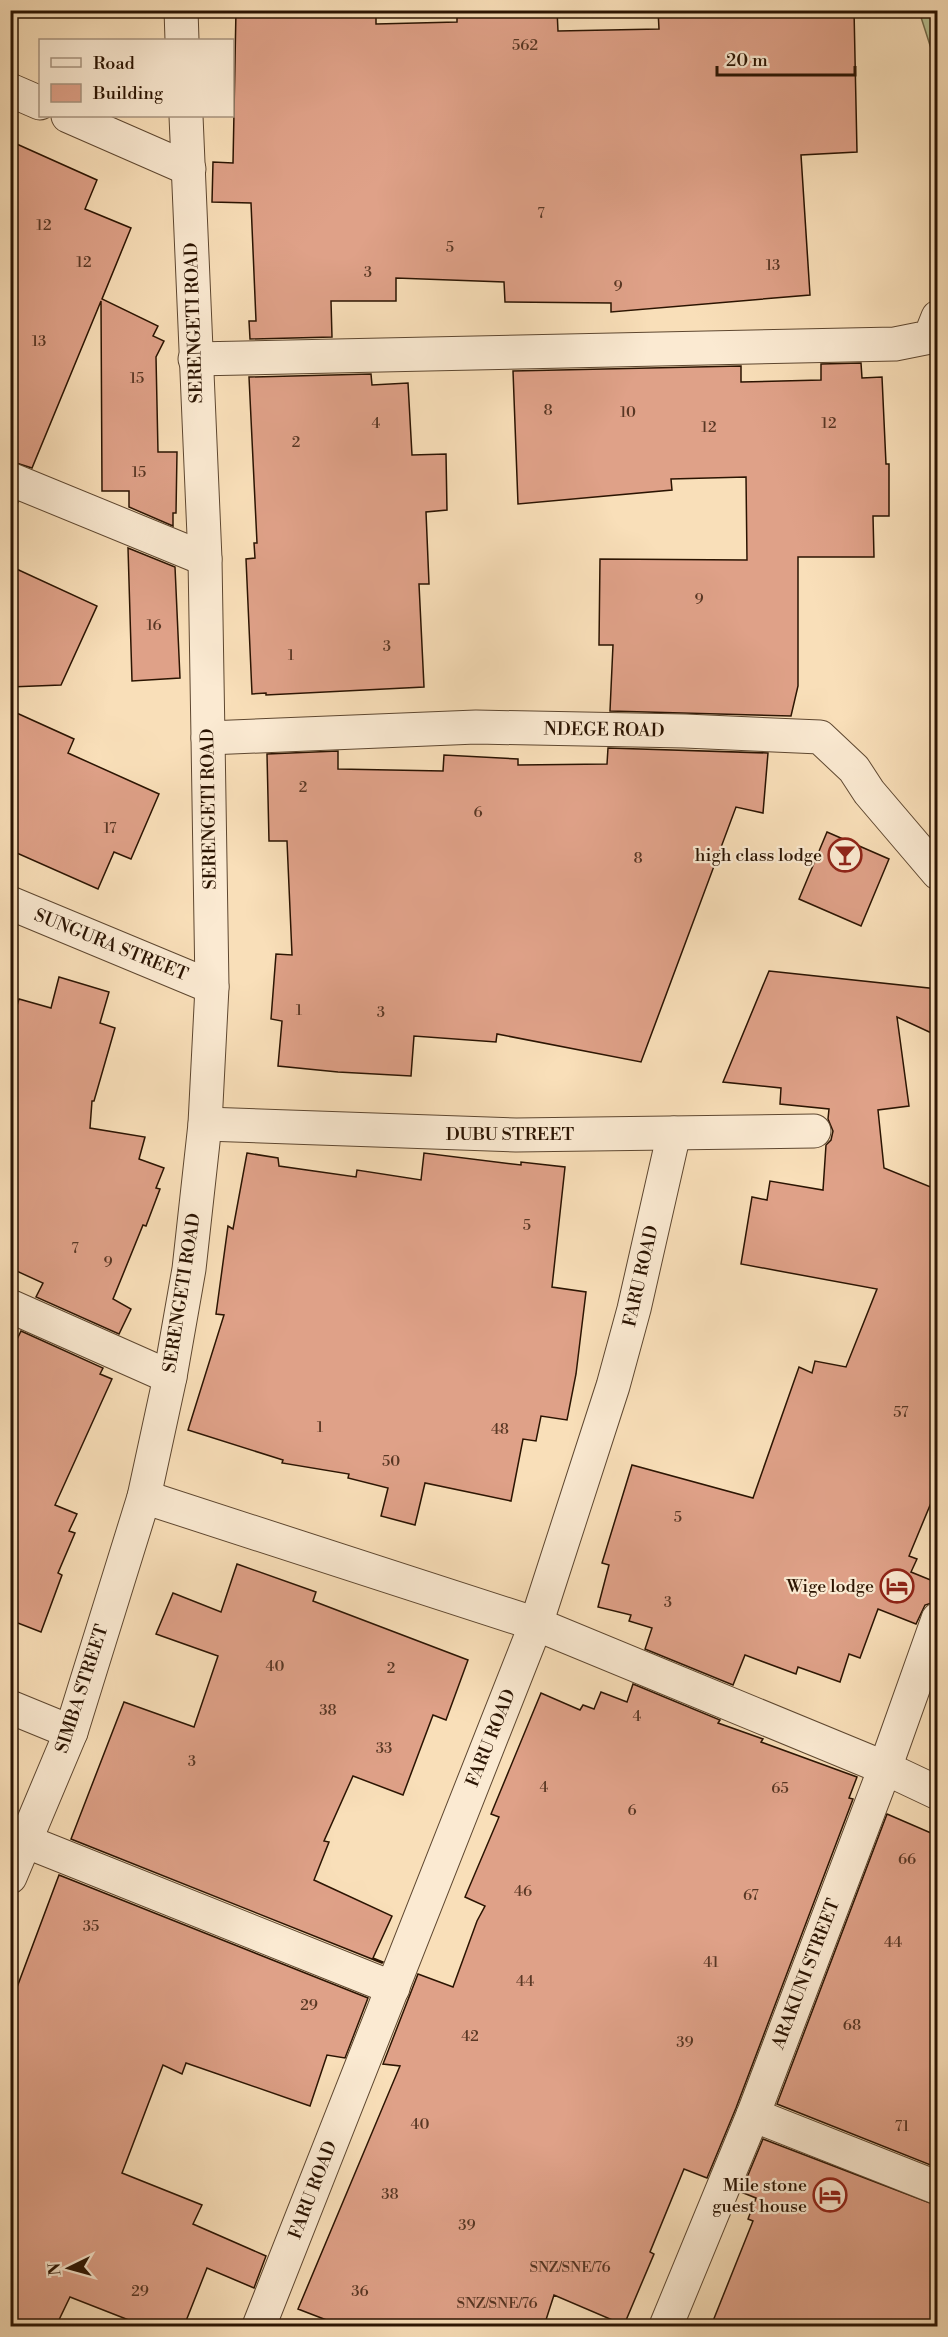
<svg xmlns="http://www.w3.org/2000/svg" width="948" height="2337" viewBox="0 0 948 2337" font-family="'Libre Bodoni',serif">
	<style>
		.green { fill: #b8c394; stroke: #726c4b; stroke-width: 1.5 }
		.building { fill: #dfa188; stroke: #2b1402; stroke-width: 1.5 }
		.lines { fill: none; stroke-linecap: round; stroke-linejoin: round }
		.street-casing { stroke: #5e4730; stroke-width: 35 }
		.street { stroke: #fbead2; stroke-width: 33 }
		.labels { text-anchor: middle; dominant-baseline: central; stroke-width: 4.5; stroke-linejoin: round; paint-order: stroke }
		.number-label { font-size: 15px; fill: #583724 }
		.street-label { font-size: 18px; fill: #2b1402; stroke: #fbead2 }
		.poi-label { font-size: 18px; fill: #2b1402; stroke: #fbead2; text-anchor: end }
	</style>
	<rect width="100%" height="100%" fill="#f9dfb9"/>
	<filter id="stains"><feTurbulence type="fractalNoise" baseFrequency=".00333" numOctaves="4"/><feColorMatrix values="0 0 0 0 .2 0 0 0 0 .09 0 0 0 0 .02 0 0 0 .5 -.17"/></filter>
	<radialGradient id="worn" r=".72"><stop offset=".6" stop-color="#630" stop-opacity="0"/><stop offset="1" stop-color="#630" stop-opacity=".3"/></radialGradient>
	<!-- green -->
	<path class="green" d="M919 11H937V67Z"/>
	<!-- building -->
	<g class="building">
		<path d="M236 10H376V24L457 22V10H557L558 31 659 29 658 10H854L857 152 801 155 810 295 611 312V303L505 302 504 282 396 278V301H331L332 337 250 339 249 321H256L251 203 212 202 213 162 233 163Z"/>
		<path d="M10 141 97 180 85 209 131 228 102 299 158 326 153 336 164 341 156 357 158 452H177L176 513H173V526L129 507V491H102L101 301 32 468 10 461Z"/>
		<path d="M861 363 862 378 882 377 886 464H889V516H873L874 557H798V686L791 716 610 711 613 645H599L600 559 747 560 746 477 671 479 672 490 518 504 513 371 741 366V382L821 380V364Z"/>
		<path d="M371 374 372 385 408 383 412 455 446 454 447 510 426 512 429 584H419L424 687 266 695V693L252 694 246 559 255 558 254 543H257L249 377Z"/>
		<path d="M10 499 18 502 11 518 10 517Z"/>
		<path d="M128 548 175 567 180 678 132 681Z"/>
		<path d="M10 566 97 606 61 685 10 687Z"/>
		<path d="M10 710 74 739 68 753 159 794 131 859 114 852 98 889 10 850Z"/>
		<path d="M608 748 768 753 763 813 736 807 641 1062 497 1034 496 1042 414 1036 411 1076 338 1072 278 1066 282 1021 271 1019 276 954 292 955 287 841H269L267 754 338 751V769L443 771 444 755 518 759V765L607 764Z"/>
		<path d="M827 832 889 859 861 926 799 899Z"/>
		<path d="M769 971 938 989V1036L897 1017 909 1106 878 1110 884 1168 938 1190V1486L909 1556 917 1559 911 1572 938 1583V1601L925 1605 916 1624 878 1609 860 1658 849 1654 840 1682 798 1667 796 1674 745 1655 733 1685 645 1649 652 1628 629 1621 631 1615 598 1607 609 1565 602 1563 632 1465 753 1498 799 1367 812 1373 815 1361 846 1367 877 1289 741 1264 752 1197 767 1200 770 1181 823 1190 826 1145 831 1140 833 1131 828 1119 829 1109 780 1104 781 1088 723 1082Z"/>
		<path d="M59 977 109 992 100 1023 115 1028 94 1101H92L90 1128 145 1137 139 1159 164 1168 156 1188 160 1189 146 1226 143 1225 113 1299 131 1309 119 1334 36 1297 43 1283 10 1268V1029L19 999 51 1008Z"/>
		<path d="M247 1153 278 1158 279 1166 356 1177 357 1170 421 1180 424 1153 521 1165V1162L565 1167 552 1287 586 1292 576 1374 567 1420 541 1416 536 1441 523 1439 511 1501 425 1483 415 1525 381 1516 388 1488 348 1478 349 1474 282 1463 283 1460 188 1430 224 1315 216 1314 228 1226 233 1229Z"/>
		<path d="M21 1331 103 1368 100 1374 112 1379 55 1505 77 1514 69 1531 75 1533 58 1573 62 1575 41 1632 10 1620V1354Z"/>
		<path d="M237 1564 316 1592 313 1601 468 1660 446 1720 433 1715 403 1795 353 1776 324 1841 329 1842 314 1880 392 1916 373 1958 383 1962 382 1963 71 1839 124 1702 194 1727 218 1656 156 1634 173 1593 221 1612Z"/>
		<path d="M633 1684 720 1720 718 1723 763 1739 761 1742 857 1777 849 1798 853 1799 736 2108 707 2178 684 2169 650 2252 654 2254 624 2325 554 2295 544 2326H342L298 2309 400 2066 383 2064 418 1974 453 1987 477 1921 485 1906 465 1897 499 1817 491 1814 541 1693 580 1710 583 1705 594 1709 601 1692 627 1702Z"/>
		<path d="M887 1814 938 1836V2168L777 2104Z"/>
		<path d="M59 1875 368 1998 345 2058 327 2055 310 2106 186 2063 182 2074 163 2065 122 2173 202 2205 193 2224 266 2256 254 2288 207 2268 184 2326H144L70 2297 56 2326H10V2006Z"/>
		<path d="M763 2139 938 2206V2326H711L753 2221 748 2219 756 2198 741 2192Z"/>
	</g>
	<g class="lines">
		<!-- street casing -->
		<g class="street-casing">
			<g id="street">
				<path d="M181 10 182 40"/>
				<path d="M10 90 40 103"/>
				<path d="M68 116 189 169"/>
				<path d="M195 359 895 344 930 337 938 317"/>
				<path d="M10 479 205 559"/>
				<path d="M208 738 476 727 685 731 820 737 854 769 869 792 938 873"/>
				<path d="M10 903 212 987"/>
				<path d="M205 1124 516 1135 814 1131"/>
				<path d="M10 1306 170 1377"/>
				<path d="M144 1497 536 1624 885 1768 938 1793"/>
				<path d="M10 1707 71 1732"/>
				<path d="M25 1841 393 1988"/>
				<path d="M10 1877 71 1732 144 1497 170 1377 189 1269 205 1124 212 987 208 738 205 559 186 116"/>
				<path d="M753 2115 938 2188"/>
				<path d="M259 2326 536 1624 613 1386 634 1309 674 1133"/>
				<path d="M666 2326 753 2115 885 1768 938 1619"/>
			</g>
		</g>
		<!-- street -->
		<use href="#street" class="street"/>
	</g>
	<!-- icons -->
	<defs>
		<g id="bar-ring" transform="scale(1.725)"><circle r="9.5" fill="#fbead2" stroke="#8f2418" stroke-width="1.5"/><path d="M-6-5H6L.8 .8V4.5H3.5V6h-7V4.5H-.8V.8Z" fill="#8f2418"/></g>
		<g id="hotel-ring" transform="scale(1.725)"><circle r="9.5" fill="#fbead2" stroke="#8f2418" stroke-width="1.5"/><path d="M-6-4.5h1.5V1H6V5H4.5V3h-9V5H-6ZM-4 0a1.8 1.8 0 1 1 3.6 0ZM.5 0V-2.5h3Q6-2.5 6 0Z" fill="#8f2418"/></g>
	</defs>
	<g fill-rule="evenodd">
		<use href="#bar-ring" x="845" y="855"/>
		<use href="#hotel-ring" x="897" y="1586"/>
		<use href="#hotel-ring" x="830" y="2195"/>
	</g>
	<g class="labels">
		<!-- number labels -->
		<g class="number-label">
			<text x="525" y="45">562</text>
			<text x="541" y="213">7</text>
			<text x="44" y="225">12</text>
			<text x="450" y="247">5</text>
			<text x="84" y="262">12</text>
			<text x="773" y="265">13</text>
			<text x="368" y="272">3</text>
			<text x="618" y="286">9</text>
			<text x="39" y="341">13</text>
			<text x="137" y="378">15</text>
			<text x="548" y="410">8</text>
			<text x="628" y="412">10</text>
			<text x="376" y="423">4</text>
			<text x="829" y="423">12</text>
			<text x="709" y="427">12</text>
			<text x="296" y="442">2</text>
			<text x="139" y="472">15</text>
			<text x="699" y="599">9</text>
			<text x="154" y="625">16</text>
			<text x="387" y="646">3</text>
			<text x="291" y="655">1</text>
			<text x="303" y="787">2</text>
			<text x="478" y="812">6</text>
			<text x="110" y="828">17</text>
			<text x="638" y="858">8</text>
			<text x="299" y="1010">1</text>
			<text x="381" y="1012">3</text>
			<text x="527" y="1225">5</text>
			<text x="75" y="1248">7</text>
			<text x="108" y="1262">9</text>
			<text x="901" y="1412">57</text>
			<text x="320" y="1427">1</text>
			<text x="500" y="1429">48</text>
			<text x="391" y="1461">50</text>
			<text x="678" y="1517">5</text>
			<text x="668" y="1602">3</text>
			<text x="275" y="1666">40</text>
			<text x="391" y="1668">2</text>
			<text x="328" y="1710">38</text>
			<text x="637" y="1716">4</text>
			<text x="384" y="1748">33</text>
			<text x="192" y="1761">3</text>
			<text x="544" y="1787">4</text>
			<text x="780" y="1788">65</text>
			<text x="632" y="1810">6</text>
			<text x="907" y="1859">66</text>
			<text x="523" y="1891">46</text>
			<text x="751" y="1895">67</text>
			<text x="91" y="1926">35</text>
			<text x="893" y="1942">44</text>
			<text x="711" y="1962">41</text>
			<text x="525" y="1981">44</text>
			<text x="309" y="2005">29</text>
			<text x="852" y="2025">68</text>
			<text x="470" y="2036">42</text>
			<text x="685" y="2042">39</text>
			<text x="420" y="2124">40</text>
			<text x="902" y="2126">71</text>
			<text x="390" y="2194">38</text>
			<text x="467" y="2225">39</text>
			<text x="570" y="2267">SNZ/SNE/76</text>
			<text x="140" y="2291">29</text>
			<text x="360" y="2291">36</text>
			<text x="497" y="2303">SNZ/SNE/76</text>
		</g>
		<!-- street labels -->
		<g class="street-label">
			<text transform="translate(194 323) rotate(-92)">SERENGETI ROAD</text>
			<text transform="translate(604 730) rotate(1)">NDEGE ROAD</text>
			<text transform="translate(209 809) rotate(-91)">SERENGETI ROAD</text>
			<text transform="translate(111 945) rotate(22)">SUNGURA STREET</text>
			<text x="510" y="1134">DUBU STREET</text>
			<text transform="translate(641 1276) rotate(-77)">FARU ROAD</text>
			<text transform="translate(182 1293) rotate(-81)">SERENGETI ROAD</text>
			<text transform="translate(82 1689) rotate(-72)">SIMBA STREET</text>
			<text transform="translate(491 1738) rotate(-68)">FARU ROAD</text>
			<text transform="translate(806 1974) rotate(-69)">ARAKUNI STREET</text>
			<text transform="translate(313 2190) rotate(-69)">FARU ROAD</text>
		</g>
		<!-- poi labels -->
		<g class="poi-label">
			<text x="822" y="855">high class lodge</text>
			<text x="874" y="1586">Wige lodge</text>
			<text x="807" y="2185">Mile stone<tspan x="807" dy="21">guest house</tspan></text>
		</g>
	</g>
	<!-- margin -->
	<rect width="948" height="2337" fill="none" stroke="#f9dfb9" stroke-width="36"/>
	<rect x="12" y="12" width="924" height="2313" fill="none" stroke="#2b1402" stroke-width="3"/>
	<rect x="18" y="18" width="912" height="2301" fill="none" stroke="#2b1402" stroke-width="1.5"/>
	<!-- legend -->
	<rect x="39" y="39" width="195" height="78" fill="#fbead2" stroke="#a8947f" stroke-width="1.5"/>
	<rect x="51" y="58" width="30" height="9" fill="#fbead2" stroke="#a8947f" stroke-width="1.5"/>
	<text x="93" y="69" font-size="18" fill="#2b1402">Road</text>
	<rect x="51" y="84" width="30" height="18" fill="#dfa188" stroke="#a8947f" stroke-width="1.5"/>
	<text x="93" y="99" font-size="18" fill="#2b1402">Building</text>
	<!-- north arrow -->
	<g transform="translate(69 2268) rotate(265)" stroke="#fbead2" stroke-width="4.5" paint-order="stroke">
	<path d="M0-4.5L10 22L0 15L-10 22Z" fill="#2b1402"/>
	<text y="-9" font-size="16" font-weight="bold" text-anchor="middle" fill="#2b1402">N</text>
	</g>
	<!-- scale -->
	<path d="M717 66v9h138v-9" fill="none" stroke="#2b1402" stroke-width="3"/>
	<text x="726" y="66" font-size="18" fill="#2b1402" stroke="#fbead2" stroke-width="4.5" paint-order="stroke">20 m</text>
	<rect width="100%" height="100%" filter="url(#stains)"/>
	<rect width="100%" height="100%" fill="url(#worn)"/>
</svg>
